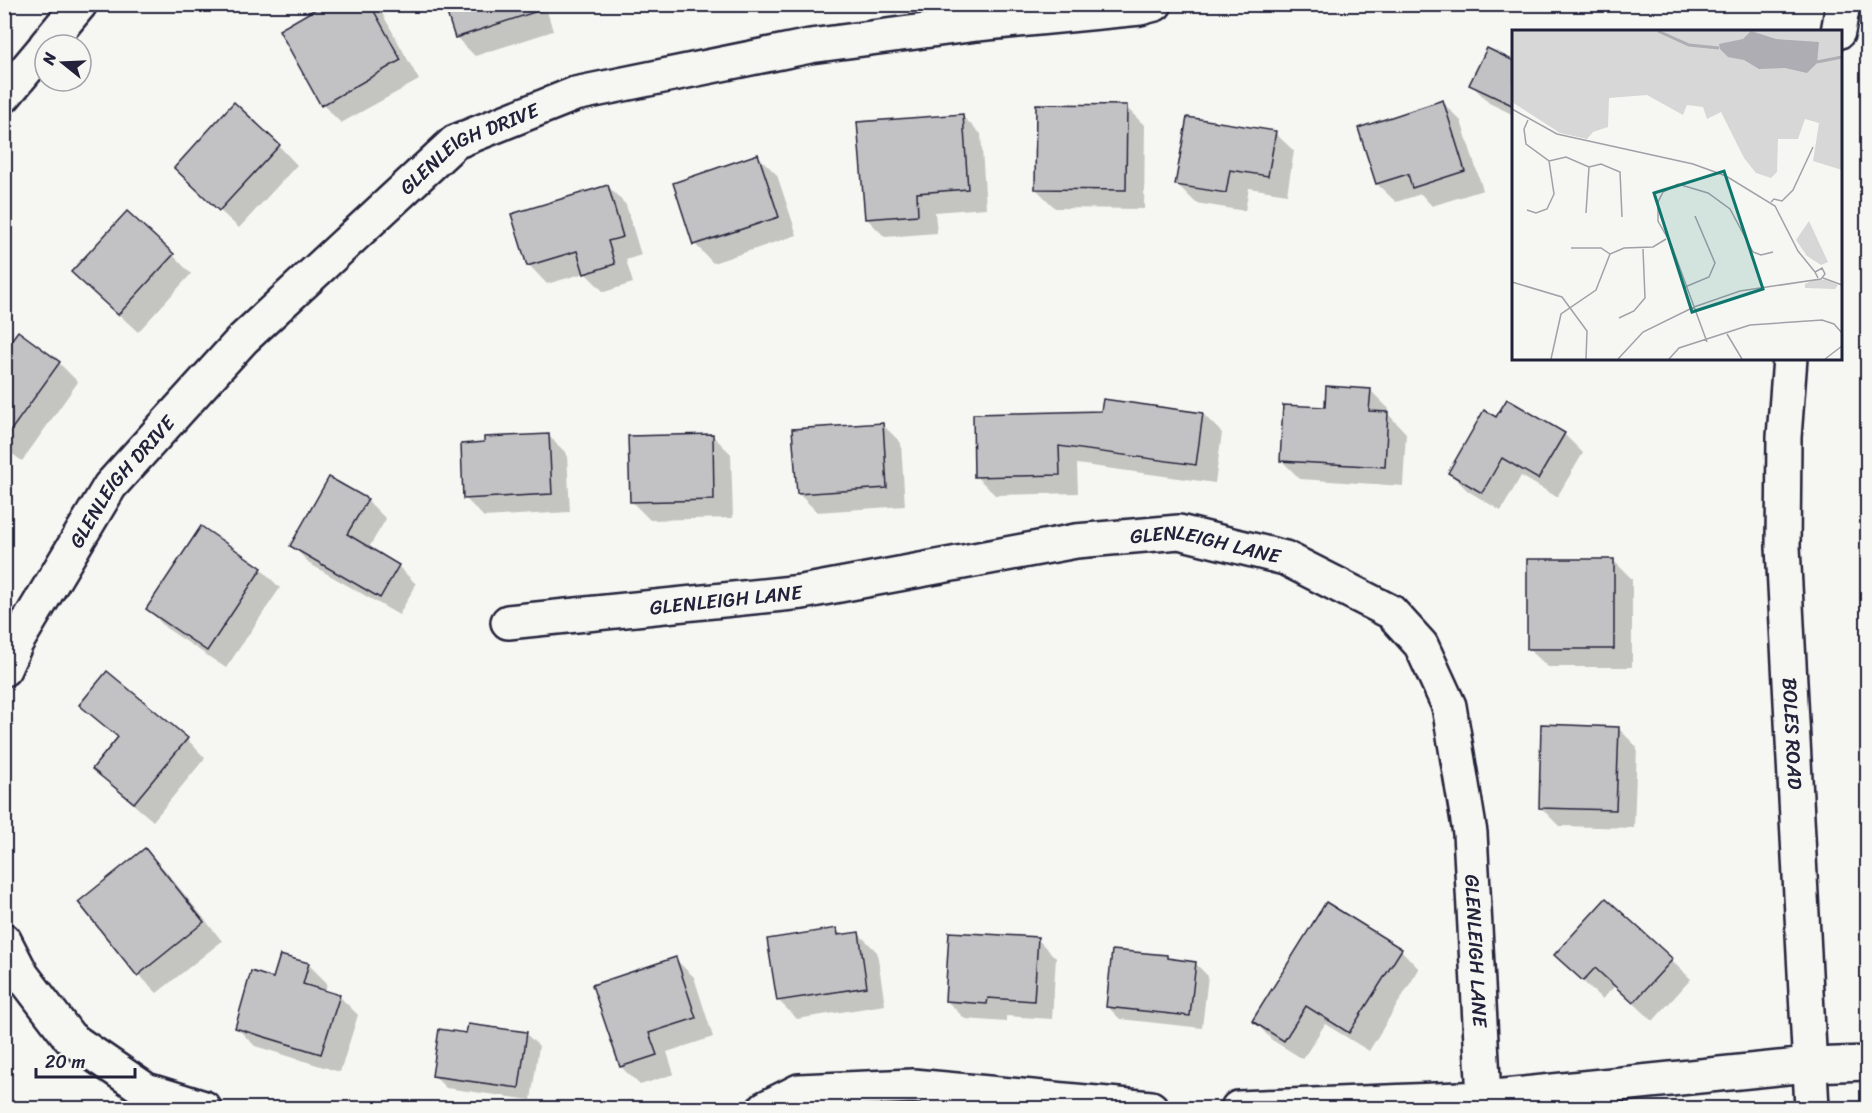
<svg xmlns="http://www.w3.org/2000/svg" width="1872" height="1113" viewBox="0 0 1872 1113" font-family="Sriracha,sans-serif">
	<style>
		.shadow { fill: #0003 }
		.building { fill: #c2c2c4; stroke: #22223b; stroke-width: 1.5 }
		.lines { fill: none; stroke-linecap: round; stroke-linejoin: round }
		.street-casing { stroke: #22223b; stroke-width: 38 }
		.secondary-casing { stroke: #22223b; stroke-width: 38 }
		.street { stroke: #f6f6f2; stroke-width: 33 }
		.secondary { stroke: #f6f6f2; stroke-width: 33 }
		.labels { text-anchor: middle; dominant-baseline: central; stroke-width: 5; stroke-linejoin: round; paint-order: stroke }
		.street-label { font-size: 20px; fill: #22223b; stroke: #f6f6f2 }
		.inset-river { fill: none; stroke: #adadb3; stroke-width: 3 }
		.inset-road { fill: none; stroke: #a1a1a9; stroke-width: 1.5 }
		.view { fill: #0f766e; fill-opacity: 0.15; stroke: #0f766e; stroke-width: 3 }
		.inset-edge { fill: none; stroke: #22223b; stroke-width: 3 }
	</style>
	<rect width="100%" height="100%" fill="#f6f6f2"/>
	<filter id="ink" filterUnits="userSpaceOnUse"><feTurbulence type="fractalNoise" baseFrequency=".0167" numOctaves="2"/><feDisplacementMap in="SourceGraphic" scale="12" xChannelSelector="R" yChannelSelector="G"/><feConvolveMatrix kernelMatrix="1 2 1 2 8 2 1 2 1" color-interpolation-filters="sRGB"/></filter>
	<g filter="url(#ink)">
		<!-- shadow -->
		<g class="shadow">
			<path d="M327 4H377L419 80 341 123 323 105Z"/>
			<path d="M446 4H545L553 31 475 56 456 37Z"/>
			<path d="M1514 63V115L1489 103 1471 84Z"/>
			<path d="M1442 102 1461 121 1483 190 1432 206 1421 194 1396 202 1377 184Z"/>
			<path d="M1126 107 1145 126 1144 209 1055 208 1036 189Z"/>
			<path d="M962 116 981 134 986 208 935 212 937 233 885 237 866 218Z"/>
			<path d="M1275 133 1294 151 1287 194 1249 188 1245 211 1196 203 1177 184Z"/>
			<path d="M279 146 297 165 239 228 194 187Z"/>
			<path d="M758 156 777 175 797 235 713 263 695 244Z"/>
			<path d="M608 186 626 205 641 255 626 260 633 283 604 292 585 273 547 284 529 265Z"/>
			<path d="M173 255 191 274 138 332 92 290Z"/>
			<path d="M19 334 59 363 78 382 22 461 4 448V342L9 346Z"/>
			<path d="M1370 390 1389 409 1388 414 1406 433 1403 486 1300 479 1281 460 1327 409Z"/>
			<path d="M1203 414 1222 433 1215 483 1077 464 1078 493 995 495 976 476 975 416Z"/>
			<path d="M1496 420 1564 434 1583 453 1557 497 1521 476 1501 511 1468 491 1450 473Z"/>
			<path d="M883 425 901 443 905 506 817 512 798 493Z"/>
			<path d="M548 435 567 454 570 512 484 517 465 498Z"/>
			<path d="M712 435 731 454 733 518 650 520 632 502Z"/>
			<path d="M367 500 386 519 368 549 398 566 416 584 399 615 310 564 292 545Z"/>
			<path d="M201 528 261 569 280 588 226 668 166 628 148 609Z"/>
			<path d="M1613 560 1632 579V667H1548L1529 649Z"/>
			<path d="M81 705 187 739 205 758 153 821 113 787 94 769 119 739Z"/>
			<path d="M1618 728 1637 747 1634 828 1559 826 1540 807Z"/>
			<path d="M145 850 164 869 222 941 157 993 139 975Z"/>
			<path d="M1606 900 1691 979 1653 1021 1615 986 1602 999 1575 974Z"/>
			<path d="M836 930 843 936 858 933 877 952 885 1005 797 1019 779 1001Z"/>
			<path d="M1037 939 1056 958 1052 1019 1006 1016V1022L965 1019 946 1000Z"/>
			<path d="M1401 950 1419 969 1369 1051 1325 1024 1303 1059 1272 1040 1254 1021Z"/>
			<path d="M281 957 309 965 327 983 325 992 339 996 358 1015 340 1072 255 1046 236 1027 274 980Z"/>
			<path d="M1166 957 1169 960 1195 963 1208 976 1202 1028 1120 1019 1107 1006Z"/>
			<path d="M675 959 694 977 713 1037 667 1052 674 1074 640 1085 621 1067Z"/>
			<path d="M526 1034 539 1046 531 1100 446 1088 434 1076 467 1035Z"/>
		</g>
		<!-- building -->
		<g class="building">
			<path d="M324 4H370L401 60 321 106 279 30Z"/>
			<path d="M444 4H541V10L455 38Z"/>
			<path d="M1487 48 1514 61V106L1469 85Z"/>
			<path d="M1443 100 1465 171 1412 188 1408 174 1376 184 1358 128Z"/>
			<path d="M234 102 280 145 219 211 174 168Z"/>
			<path d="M1036 104 1127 105 1126 190 1035 189Z"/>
			<path d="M963 114 968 189 917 193 918 215 865 219 857 122Z"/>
			<path d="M1187 117 1276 131 1268 176 1230 170 1226 193 1175 185Z"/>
			<path d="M758 154 779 217 693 245 673 183Z"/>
			<path d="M608 185 623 237 608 241 615 264 584 274 577 251 527 266 511 214Z"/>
			<path d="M127 211 174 254 118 315 71 272Z"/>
			<path d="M18 331 60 362 4 440V350Z"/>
			<path d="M1326 386 1371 389 1369 411 1388 412 1385 467 1280 461 1283 405 1325 407Z"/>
			<path d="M1103 399 1203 413 1196 465 1059 446 1060 475 974 477 973 414 1101 411Z"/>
			<path d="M1507 399 1565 433 1538 479 1502 458 1482 493 1448 473 1484 410 1496 417Z"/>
			<path d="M883 423 887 488 797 494 792 429Z"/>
			<path d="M549 434 552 494 463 499 461 444 484 442V437Z"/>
			<path d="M713 434 714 500 630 502 628 436Z"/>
			<path d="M329 477 368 499 347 534 399 565 380 598 290 546Z"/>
			<path d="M201 526 262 568 207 651 146 609Z"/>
			<rect x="1527" y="559" width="87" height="90"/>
			<path d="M107 671 188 738 134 803 92 769 118 737 79 705Z"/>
			<path d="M1541 724 1619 727 1616 810 1539 808Z"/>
			<path d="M145 848 204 922 137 976 78 902Z"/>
			<path d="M1606 898 1673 959 1633 1003 1595 968 1583 981 1554 955Z"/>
			<path d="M1326 902 1402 949 1349 1033 1306 1006 1284 1041 1252 1021Z"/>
			<path d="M837 928 838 935 859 932 867 987 777 1001 767 939Z"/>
			<path d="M949 932 1038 937 1034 1001 988 998 987 1004 945 1001Z"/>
			<path d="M1112 950 1167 955V958L1196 962 1190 1016 1106 1007Z"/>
			<path d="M280 955 309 963 303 984 340 995 321 1054 235 1028 251 971 273 978Z"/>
			<path d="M676 957 696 1018 649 1033 657 1055 620 1067 592 985Z"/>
			<path d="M468 1024 527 1032 519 1088 432 1076 439 1029 466 1033Z"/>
		</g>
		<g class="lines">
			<!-- street casing -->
			<g class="street-casing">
				<g id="street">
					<path id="s1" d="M508 622 802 592 1076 541 1179 532 1285 558 1391 612 1421 645 1449 706 1470 833 1484 1098"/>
					<path id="s2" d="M4 669 16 643 110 486 243 339 455 142 575 94 810 46 977 24 1140 8 1155 4"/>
					<path d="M4 940 22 975 70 1038 146 1090 204 1108"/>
					<path d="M765 1108 799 1091 913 1086 1151 1108"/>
					<path d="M1238 1108 1484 1098 1808 1065 1868 1063"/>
				</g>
			</g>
			<!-- secondary casing -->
			<g class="secondary-casing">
				<g id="secondary">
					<path d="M1838 32 1843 4"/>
					<path d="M46 45 80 4"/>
					<path d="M4 96 45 47"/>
					<path id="s3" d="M1790 358 1784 437 1783 547 1812 1108"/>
				</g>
			</g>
			<!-- street -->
			<use href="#street" class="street"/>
			<!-- secondary -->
			<use href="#secondary" class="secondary"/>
		</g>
	</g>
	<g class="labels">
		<!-- street labels -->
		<g class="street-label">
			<text stroke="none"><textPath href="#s2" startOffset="708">GLENLEIGH DRIVE</textPath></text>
			<text stroke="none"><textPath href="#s2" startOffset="222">GLENLEIGH DRIVE</textPath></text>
			<text stroke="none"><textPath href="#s1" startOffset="705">GLENLEIGH LANE</textPath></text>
			<text stroke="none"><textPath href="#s1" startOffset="219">GLENLEIGH LANE</textPath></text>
			<text stroke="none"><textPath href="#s3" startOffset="376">BOLES ROAD</textPath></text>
			<text stroke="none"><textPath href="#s1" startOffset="1264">GLENLEIGH LANE</textPath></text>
		</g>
	</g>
	<!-- overview -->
	<g transform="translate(1512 30)">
		<rect width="330" height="330" fill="#f6f6f2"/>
		<path d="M0 1H330V140L301 131 307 93 293 89 286 109H266L265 142 259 148 244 143 232 128 209 82 195 89 191 77 175 75 171 85 135 65 97 68 96 97 81 102 75 109 48 103 0 72ZM297 191 316 232 309 235 295 226 284 210ZM303 249 314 250 326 255 323 259 293 258V254Z" fill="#d7d7d7"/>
		<path d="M239 1 264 9 307 12 305 33 295 43 273 38 247 39 232 30 216 27 208 19 207 14 231 9Z" fill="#adadb3"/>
		<path class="inset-river" d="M146 1 177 15 207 18M305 32 330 27"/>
		<path class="inset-road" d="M0 79 45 104 181 134 214 146 263 176 286 221 303 242M37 131 54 127 77 137 74 183M77 137 89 134 108 142 110 187M259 172 262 169 270 171 281 160 301 117M15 180 24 183 35 179 42 164 37 131 14 114 12 99 16 90M59 218H89L98 224M311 248 330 255M0 252 50 267 75 301 74 329M173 257 197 247 203 233 183 186M107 288 122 281 133 268 131 219M215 304 230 329M195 312 159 214 146 191V172L151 162 166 154 196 163 218 179 241 222 249 225 261 222M39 329 49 284 84 260 98 224 112 218 141 217 154 209M106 329 131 302 182 277 228 261 309 249 313 244 310 238 303 242 306 248M157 329 167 318 238 295 310 290 322 294 330 303M313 329 330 316"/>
		<path class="view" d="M212 141 251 259 180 282 142 163Z"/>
		<rect width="330" height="330" class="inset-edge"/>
	</g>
	<!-- margin -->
	<rect width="1872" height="1113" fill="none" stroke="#f6f6f2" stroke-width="24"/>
	<rect x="12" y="12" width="1848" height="1089" fill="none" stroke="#22223b" stroke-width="2" filter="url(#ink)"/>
	<!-- north arrow -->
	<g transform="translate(63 63) rotate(288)"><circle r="28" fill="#f6f6f2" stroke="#a1a1a9" stroke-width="1.5"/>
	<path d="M0-4.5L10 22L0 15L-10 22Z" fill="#22223b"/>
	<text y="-9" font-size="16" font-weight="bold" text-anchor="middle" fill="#22223b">N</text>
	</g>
	<!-- scale -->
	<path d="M36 1068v9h99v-9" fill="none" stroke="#22223b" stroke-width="3"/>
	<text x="45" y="1068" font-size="18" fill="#22223b" stroke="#f6f6f2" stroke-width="4.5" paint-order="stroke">20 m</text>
</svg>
